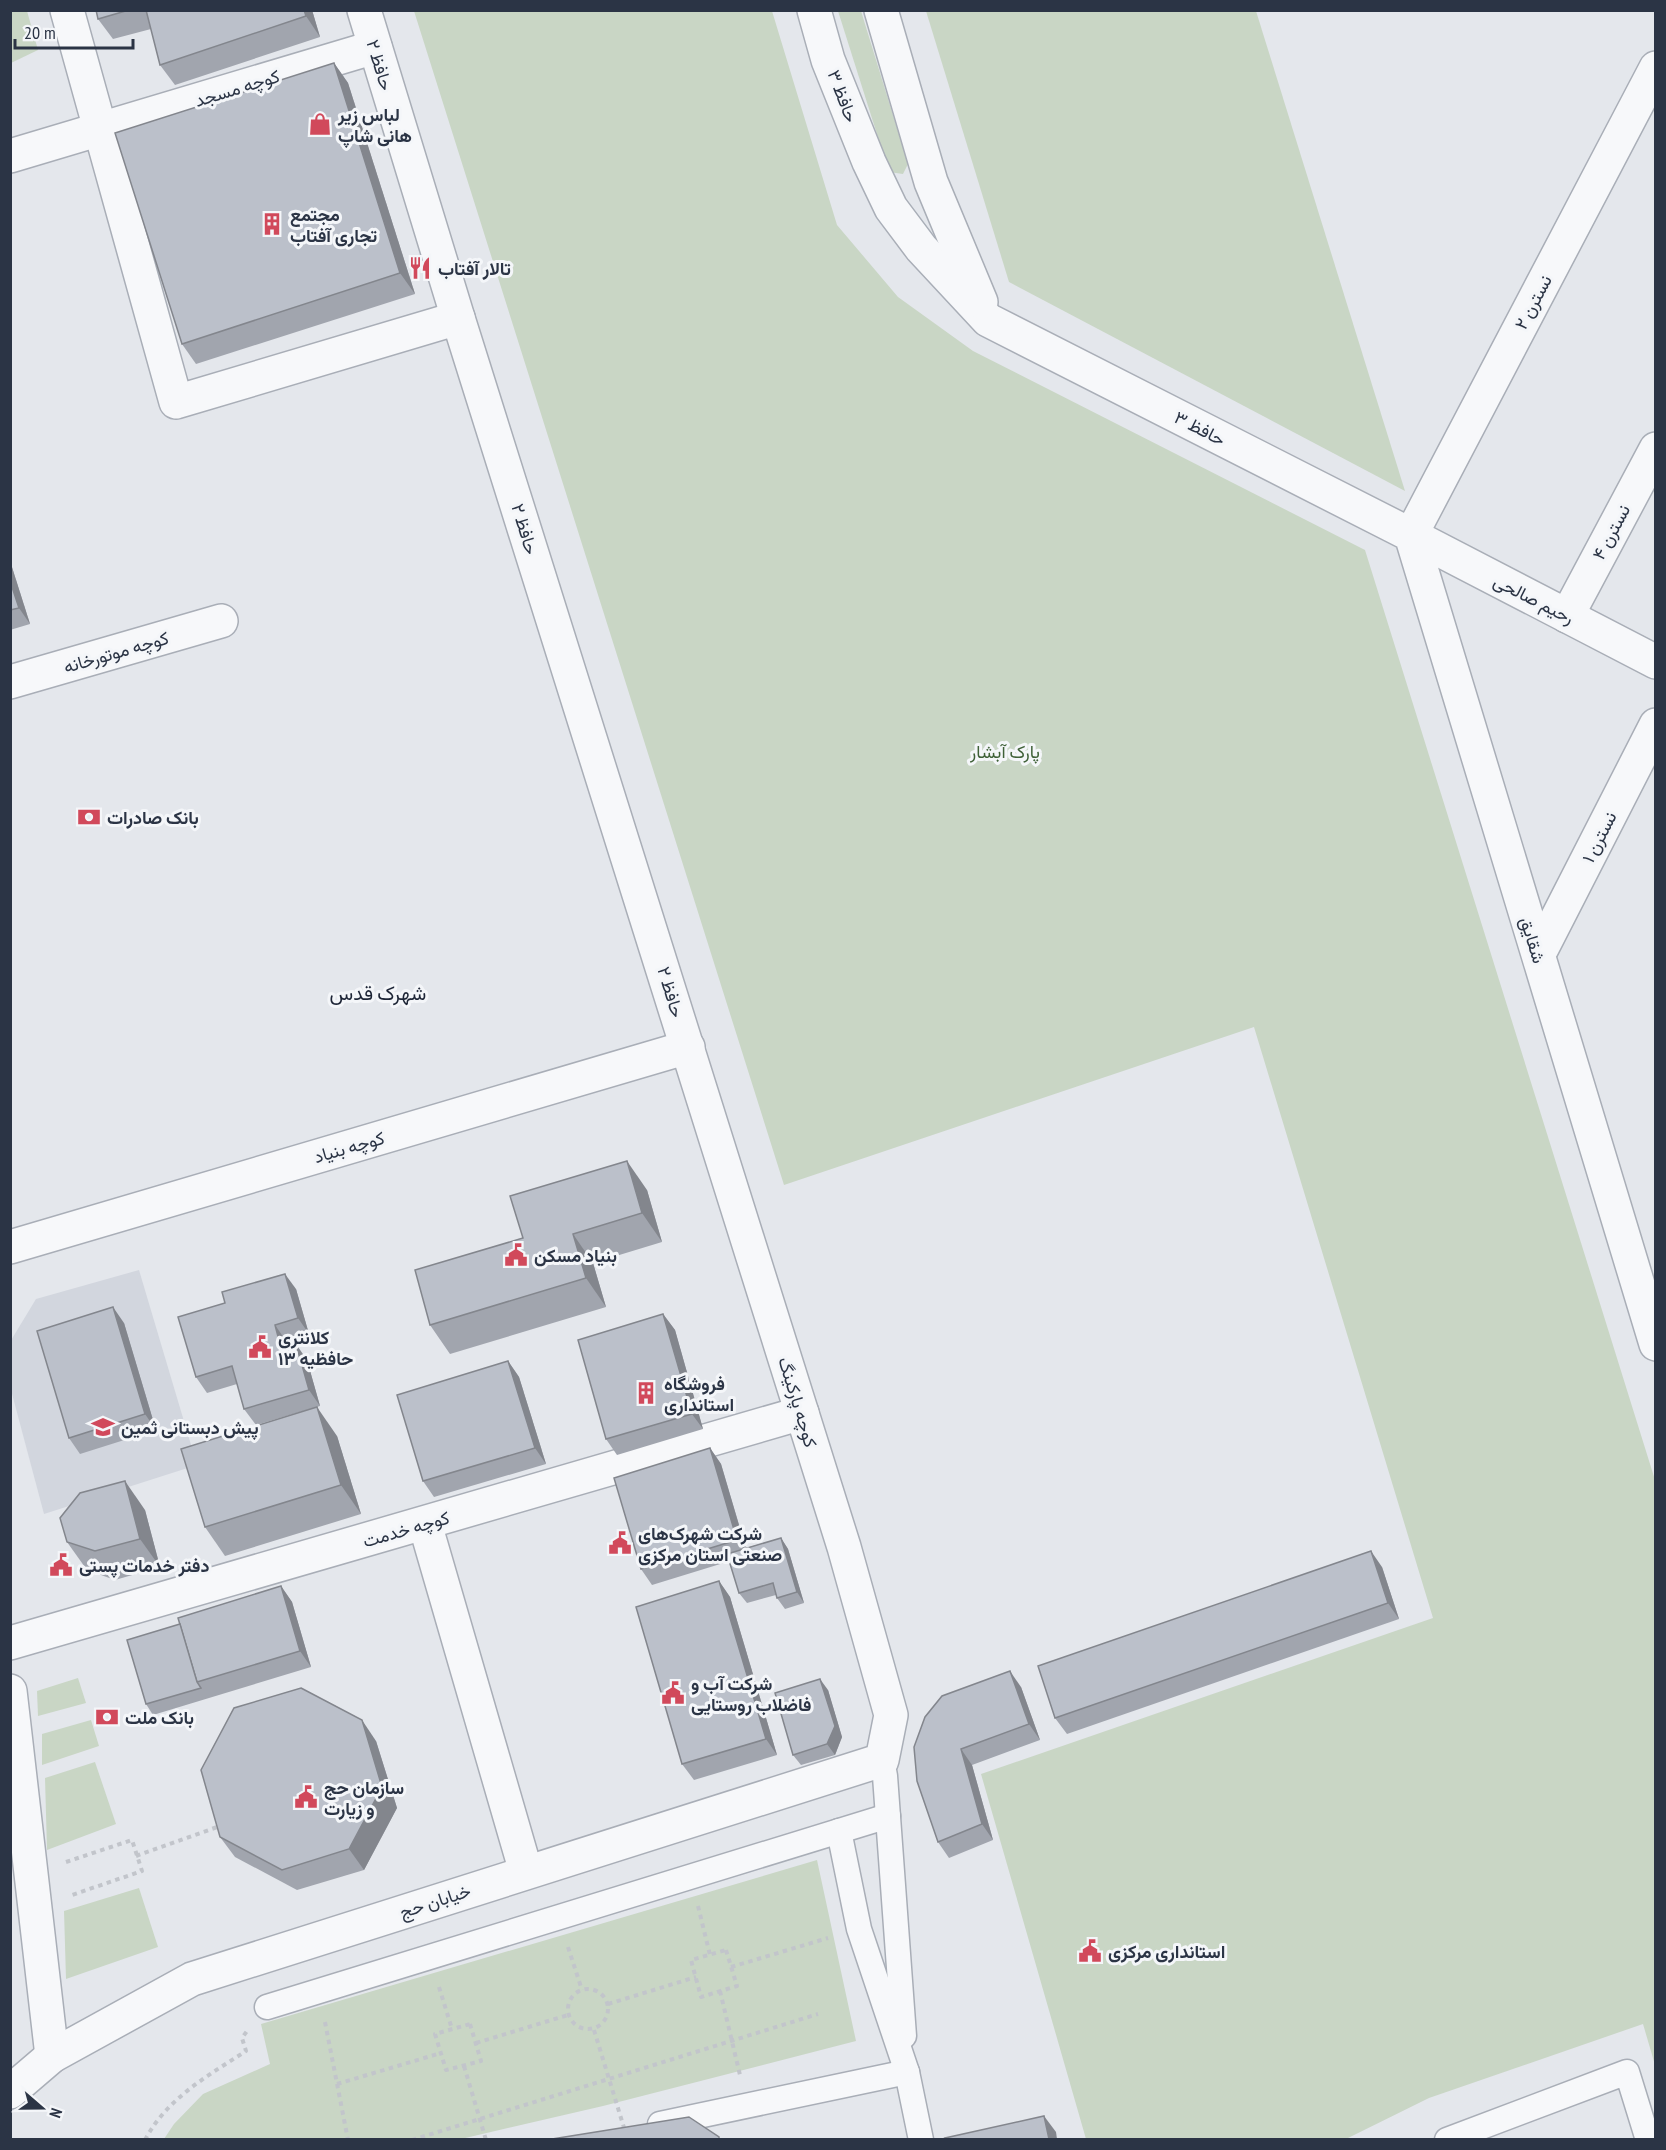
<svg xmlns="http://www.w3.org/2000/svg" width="1666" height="2150" viewBox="0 0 1666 2150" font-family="'PT Sans Narrow',Vazirmatn,sans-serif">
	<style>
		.built { fill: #d2d6de }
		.green { fill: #c9d6c5 }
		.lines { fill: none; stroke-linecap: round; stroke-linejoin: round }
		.service-casing { stroke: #a9aeb7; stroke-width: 27 }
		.minor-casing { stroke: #a9aeb7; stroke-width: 36 }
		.tertiary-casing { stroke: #a9aeb7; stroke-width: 36 }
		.path { stroke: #c2c5cb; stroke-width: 4; stroke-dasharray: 4.5 4.5; stroke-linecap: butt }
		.service { stroke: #f7f8fa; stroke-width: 24 }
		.minor { stroke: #f7f8fa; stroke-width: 33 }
		.tertiary { stroke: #f7f8fa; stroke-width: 33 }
		.wall { fill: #a1a5ae }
		.shaded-wall { fill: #83868d }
		.building { fill: #bbc0ca; stroke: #83868d; stroke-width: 1.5 }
		.labels { text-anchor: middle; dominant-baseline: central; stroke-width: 6; stroke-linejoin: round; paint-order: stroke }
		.street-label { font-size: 18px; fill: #2b3445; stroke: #f4f6f9 }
		.poi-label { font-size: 18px; font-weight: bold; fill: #2b3445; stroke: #f4f6f9; text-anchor: start }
		.park-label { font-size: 18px; fill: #3f6138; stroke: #f4f6f9 }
		.neighbourhood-label { font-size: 20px; fill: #1d2536; stroke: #f4f6f9 }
	</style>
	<rect width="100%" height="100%" fill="#e4e7ec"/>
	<!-- built -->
	<path class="built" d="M139 1270 197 1465 44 1514 11 1390 10 1342 36 1299Z"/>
	<!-- green -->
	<g class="green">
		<path d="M10 11H27L38 50 11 63Z"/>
		<path d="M414 11H772L837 225 898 297 973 351 1365 550 1655 1480V2065L1643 2024 1429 2098 1346 2139H1086L981 1774 1433 1618 1254 1027 784 1185Z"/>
		<path d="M838 11H861L908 164 903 174 889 172Z"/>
		<path d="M926 11H1256L1405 491 1009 282Z"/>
		<path d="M78 1678 86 1703 38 1716 37 1691Z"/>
		<path d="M91 1720 99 1746 42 1765V1734Z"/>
		<path d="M95 1762 116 1824 47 1850 45 1778Z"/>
		<path d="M817 1860 856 2041 603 2106 461 2139H164L174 2124 203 2094 270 2064 261 2024Z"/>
		<path d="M139 1888 158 1947 66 1979 64 1911Z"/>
	</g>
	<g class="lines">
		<!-- service casing -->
		<g class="service-casing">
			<g id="service">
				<path d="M882 1760 885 1776 904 2036"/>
				<path d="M839 1831 859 1929 907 2072 921 2140"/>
				<path d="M267 2007 888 1816"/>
				<path d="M660 2124 907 2072"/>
				<path d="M1447 2140 1627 2072 1648 2140"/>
			</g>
		</g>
		<!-- minor casing -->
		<g class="minor-casing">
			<g id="minor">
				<path d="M67 10 176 402 458 318"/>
				<path d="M1656 68 1411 535 1656 662"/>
				<path d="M10 156 375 47"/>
				<path d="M1567 616 1656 449"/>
				<path d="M10 682 221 621"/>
				<path d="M1542 948 1656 725"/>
				<path d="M10 1247 688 1047"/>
				<path d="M425 1524 526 1872"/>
				<path d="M10 1643 802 1413"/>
				<path d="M10 1691 52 2056"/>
				<path d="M10 2092 52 2056 192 1979 882 1760 891 1715 844 1547 458 318 364 10"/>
			</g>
		</g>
		<!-- tertiary casing -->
		<g class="tertiary-casing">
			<g id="tertiary">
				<path d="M814 10 828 60 869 162 891 208 921 248 988 320 1411 535 1656 1344"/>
				<path d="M881 10 931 182 981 302"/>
			</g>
		</g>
		<!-- path -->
		<g class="path">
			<path d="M136 1856 220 1826"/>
			<path d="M66 1862 132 1840 142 1871 69 1896"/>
			<path d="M698 1906 710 1955"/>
			<path d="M568 1947 582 1990"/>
			<path d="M726 1950 737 1986 701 1997 691 1960Z"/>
			<path d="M731 1967 828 1938"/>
			<path d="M439 1987 452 2029"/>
			<circle cx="588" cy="2009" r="20"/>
			<path d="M720 1991 740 2075"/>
			<path d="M608 2004 696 1977"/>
			<path d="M325 2022 348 2140"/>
			<path d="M470 2024 481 2061 446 2070 435 2034Z"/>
			<path d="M594 2030 625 2131"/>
			<path d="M476 2043 568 2015"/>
			<path d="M464 2066 486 2140"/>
			<path d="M337 2084 441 2053"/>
			<path d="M145 2140C167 2098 209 2075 246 2051L242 2038 247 2031"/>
			<path d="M412 2140 818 2014"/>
		</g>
		<!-- service -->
		<use href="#service" class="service"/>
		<!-- minor -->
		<use href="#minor" class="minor"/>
		<!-- tertiary -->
		<use href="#tertiary" class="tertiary"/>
	</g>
	<!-- wall -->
	<g class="wall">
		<path d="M96 10H312L320 37 175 85 160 65 151 29 113 39 98 19Z"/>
		<path d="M334 63 348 83 415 294 196 364 182 344Z"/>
		<path d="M10 561 30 624 10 630Z"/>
		<path d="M647 1190 662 1242 593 1263 606 1307 450 1354 430 1325 523 1238Z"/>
		<path d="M296 1289 309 1334 286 1341 287 1346 307 1360 320 1406 256 1425 244 1409 237 1384 207 1393 196 1377Z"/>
		<path d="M663 1314 675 1330 703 1429 617 1455 606 1439Z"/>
		<path d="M124 1323 156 1430 80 1454 69 1438Z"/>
		<path d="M508 1361 519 1377 546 1464 434 1497 423 1481Z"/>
		<path d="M337 1436 361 1514 225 1556 205 1527Z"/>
		<path d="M710 1448 721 1464 746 1548 781 1538 788 1549 804 1603 785 1609 777 1598 776 1595 747 1603 739 1593 730 1561 652 1585 641 1569Z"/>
		<path d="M145 1510 160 1567 115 1580 87 1570 67 1542Z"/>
		<path d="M1382 1567 1399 1619 1067 1734 1055 1718Z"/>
		<path d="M719 1581 730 1597 777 1755 694 1780 682 1764Z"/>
		<path d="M281 1586 292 1602 311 1667 153 1715 146 1704Z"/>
		<path d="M1021 1687 1040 1740 972 1765 993 1840 949 1858 938 1842 917 1781Z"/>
		<path d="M828 1690 842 1737 835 1755 801 1765 793 1755Z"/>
		<path d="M376 1741 397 1808 364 1870 297 1890 235 1857 220 1837Z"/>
	</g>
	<!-- shaded-wall -->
	<g class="shaded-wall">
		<path d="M304 10H312L320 37 306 16Z"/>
		<path d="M334 63 348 83 415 294 400 273Z"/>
		<path d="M10 561 30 624 19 608 10 581Z"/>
		<path d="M627 1161 647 1190 662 1242 642 1213Z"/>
		<path d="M573 1234 593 1263 606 1307 586 1278Z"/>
		<path d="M285 1274 296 1289 309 1334 298 1318Z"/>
		<path d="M113 1307 124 1323 156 1430 145 1414Z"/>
		<path d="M663 1314 675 1330 703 1429 692 1414Z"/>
		<path d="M275 1325 286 1341 292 1364 281 1348Z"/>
		<path d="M296 1344 307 1360 320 1406 309 1390Z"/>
		<path d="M508 1361 519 1377 546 1464 535 1448Z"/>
		<path d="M317 1407 337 1436 361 1514 341 1485Z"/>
		<path d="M710 1448 721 1464 748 1556 737 1540Z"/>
		<path d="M125 1481 145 1510 160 1567 140 1539Z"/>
		<path d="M781 1538 788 1549 804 1603 797 1592Z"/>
		<path d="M1371 1551 1382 1567 1399 1619 1388 1603Z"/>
		<path d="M719 1581 730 1597 777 1755 766 1739Z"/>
		<path d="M281 1586 292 1602 311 1667 300 1651Z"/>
		<path d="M1010 1671 1021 1687 1040 1740 1029 1724Z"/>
		<path d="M820 1679 828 1690 842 1737 835 1755 827 1744Z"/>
		<path d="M362 1720 376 1741 397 1808 364 1870 349 1849Z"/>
		<path d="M961 1749 972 1765 993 1840 982 1824Z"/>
		<path d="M1044 2116 1056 2132 1057 2139H1049Z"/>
	</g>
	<!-- building -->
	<g class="building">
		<path d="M96 10H129L98 19Z"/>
		<path d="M146 10H304L306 16 160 65Z"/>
		<path d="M334 63 400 273 182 344 115 133Z"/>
		<path d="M10 581 19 608 10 610Z"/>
		<path d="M627 1161 642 1213 573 1234 586 1278 430 1325 415 1270 523 1238 510 1196Z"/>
		<path d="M285 1274 298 1318 275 1325 281 1348 296 1344 309 1390 244 1409 232 1366 196 1377 178 1317 225 1303 222 1292Z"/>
		<path d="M113 1307 145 1414 69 1438 37 1331Z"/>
		<path d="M663 1314 692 1414 606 1439 578 1340Z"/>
		<path d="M508 1361 535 1448 423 1481 397 1395Z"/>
		<path d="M317 1407 341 1485 205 1527 181 1449Z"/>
		<path d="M710 1448 737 1540 641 1569 614 1478Z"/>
		<path d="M125 1481 140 1539 95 1551 67 1542 60 1518 80 1493Z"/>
		<path d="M781 1538 797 1592 777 1598 773 1583 739 1593 727 1554Z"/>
		<path d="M1371 1551 1388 1603 1055 1718 1038 1666Z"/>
		<path d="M719 1581 766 1739 682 1764 636 1607Z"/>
		<path d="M281 1586 300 1651 197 1682 178 1618Z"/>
		<path d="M180 1624 197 1682 201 1688 146 1704 127 1640Z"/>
		<path d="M1010 1671 1029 1724 961 1749 982 1824 938 1842 917 1781 914 1747 925 1717 942 1696Z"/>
		<path d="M820 1679 835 1726 827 1744 793 1755 775 1693Z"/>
		<path d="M301 1688 362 1720 382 1787 349 1849 282 1870 220 1837 201 1770 234 1708Z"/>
		<path d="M1044 2116 1049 2139H946L945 2138Z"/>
		<path d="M689 2117 719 2137V2139H552Z"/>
	</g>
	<!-- icons -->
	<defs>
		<g id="shop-bare" transform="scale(1.8)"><path d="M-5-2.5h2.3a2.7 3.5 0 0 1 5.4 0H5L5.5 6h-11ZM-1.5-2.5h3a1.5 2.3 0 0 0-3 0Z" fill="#d1495b" stroke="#f4f6f9" stroke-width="2.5" paint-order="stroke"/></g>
		<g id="building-bare" transform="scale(1.8)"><path d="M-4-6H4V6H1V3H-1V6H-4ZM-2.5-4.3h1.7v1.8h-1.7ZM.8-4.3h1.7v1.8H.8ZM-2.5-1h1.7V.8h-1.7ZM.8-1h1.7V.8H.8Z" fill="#d1495b" stroke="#f4f6f9" stroke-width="2.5" paint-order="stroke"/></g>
		<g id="restaurant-bare" transform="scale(1.8)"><path d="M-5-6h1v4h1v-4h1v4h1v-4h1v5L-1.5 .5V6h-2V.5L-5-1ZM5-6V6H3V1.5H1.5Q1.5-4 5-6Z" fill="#d1495b" stroke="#f4f6f9" stroke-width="2.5" paint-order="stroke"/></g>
		<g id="bank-bare" transform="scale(1.8)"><path d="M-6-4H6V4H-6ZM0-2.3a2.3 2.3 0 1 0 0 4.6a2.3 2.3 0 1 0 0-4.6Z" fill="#d1495b" stroke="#f4f6f9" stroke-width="2.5" paint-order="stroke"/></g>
		<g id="civic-bare" transform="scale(1.8)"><path d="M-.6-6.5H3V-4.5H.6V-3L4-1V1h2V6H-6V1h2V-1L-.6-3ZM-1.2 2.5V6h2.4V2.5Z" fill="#d1495b" stroke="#f4f6f9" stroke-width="2.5" paint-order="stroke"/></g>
		<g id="school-bare" transform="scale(1.8)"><path d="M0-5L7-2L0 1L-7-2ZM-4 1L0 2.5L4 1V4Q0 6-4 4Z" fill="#d1495b" stroke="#f4f6f9" stroke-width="2.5" paint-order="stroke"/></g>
	</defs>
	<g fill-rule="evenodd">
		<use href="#shop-bare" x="320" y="124"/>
		<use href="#building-bare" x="272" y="224"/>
		<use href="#restaurant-bare" x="420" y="268"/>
		<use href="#bank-bare" x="89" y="817"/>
		<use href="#civic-bare" x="516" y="1255"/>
		<use href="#civic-bare" x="260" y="1347"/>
		<use href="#building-bare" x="646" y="1393"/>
		<use href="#school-bare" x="103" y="1427"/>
		<use href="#civic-bare" x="620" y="1543"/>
		<use href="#civic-bare" x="61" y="1565"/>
		<use href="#civic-bare" x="673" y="1693"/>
		<use href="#bank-bare" x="107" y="1717"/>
		<use href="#civic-bare" x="306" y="1797"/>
		<use href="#civic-bare" x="1090" y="1951"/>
	</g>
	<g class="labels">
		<!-- street labels -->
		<g class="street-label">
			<text transform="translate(380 65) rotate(73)">حافظ ۲</text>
			<text transform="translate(237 88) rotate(-17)">کوچه مسجد</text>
			<text transform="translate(843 96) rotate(69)">حافظ ۳</text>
			<text transform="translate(1533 302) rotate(-62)">نسترن ۲</text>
			<text transform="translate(1200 428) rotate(27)">حافظ ۳</text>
			<text transform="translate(525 529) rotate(73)">حافظ ۲</text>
			<text transform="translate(1611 532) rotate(-62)">نسترن ۴</text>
			<text transform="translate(1534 599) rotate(27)">رحیم صالحی</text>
			<text transform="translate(116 652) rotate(-16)">کوچه موتورخانه</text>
			<text transform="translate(1599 837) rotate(-63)">نسترن ۱</text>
			<text transform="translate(1533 940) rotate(73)">شقایق</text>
			<text transform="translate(671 992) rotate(73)">حافظ ۲</text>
			<text transform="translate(349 1147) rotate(-16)">کوچه بنیاد</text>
			<text transform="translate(798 1402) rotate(73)">کوچه پارکینگ</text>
			<text transform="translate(406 1529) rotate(-16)">کوچه خدمت</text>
			<text transform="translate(435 1901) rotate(-18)">خیابان حج</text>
		</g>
		<!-- poi labels -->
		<g class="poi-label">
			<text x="338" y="114">لباس زیر<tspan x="338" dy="21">هانی شاپ</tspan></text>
			<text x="290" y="214">مجتمع<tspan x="290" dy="21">تجاری آفتاب</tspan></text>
			<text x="438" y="268">تالار آفتاب</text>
			<text x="107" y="817">بانک صادرات</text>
			<text x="534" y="1255">بنیاد مسکن</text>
			<text x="278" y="1337">کلانتری<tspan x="278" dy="21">۱۳ حافظیه</tspan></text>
			<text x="664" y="1383">فروشگاه<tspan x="664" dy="21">استانداری</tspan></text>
			<text x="121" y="1427">پیش دبستانی ثمین</text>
			<text x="638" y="1533">شرکت شهرک‌های<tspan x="638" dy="21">صنعتی استان مرکزی</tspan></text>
			<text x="79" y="1565">دفتر خدمات پستی</text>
			<text x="691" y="1683">شرکت آب و<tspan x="691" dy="21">فاضلاب روستایی</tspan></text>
			<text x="125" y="1717">بانک ملت</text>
			<text x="324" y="1787">سازمان حج<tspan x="324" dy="21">و زیارت</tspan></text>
			<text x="1108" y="1951">استانداری مرکزی</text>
		</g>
		<!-- park labels -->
		<g class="park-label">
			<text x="1005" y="751">پارک آبشار</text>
		</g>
		<!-- neighbourhood labels -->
		<g class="neighbourhood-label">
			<text x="378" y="993">شهرک قدس</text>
		</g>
	</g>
	<!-- border -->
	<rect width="1666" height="2150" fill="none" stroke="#2b3445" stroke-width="24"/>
	<!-- north arrow -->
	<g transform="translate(42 2108) rotate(110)" stroke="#f4f6f9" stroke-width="4.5" paint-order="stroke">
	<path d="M0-4.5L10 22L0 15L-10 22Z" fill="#2b3445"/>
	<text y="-9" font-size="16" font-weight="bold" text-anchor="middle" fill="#2b3445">N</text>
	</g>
	<!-- scale -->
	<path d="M15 39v9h118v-9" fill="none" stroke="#2b3445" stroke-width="3"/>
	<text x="24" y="39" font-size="18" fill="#2b3445" stroke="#f4f6f9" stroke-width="4.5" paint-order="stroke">20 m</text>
</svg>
